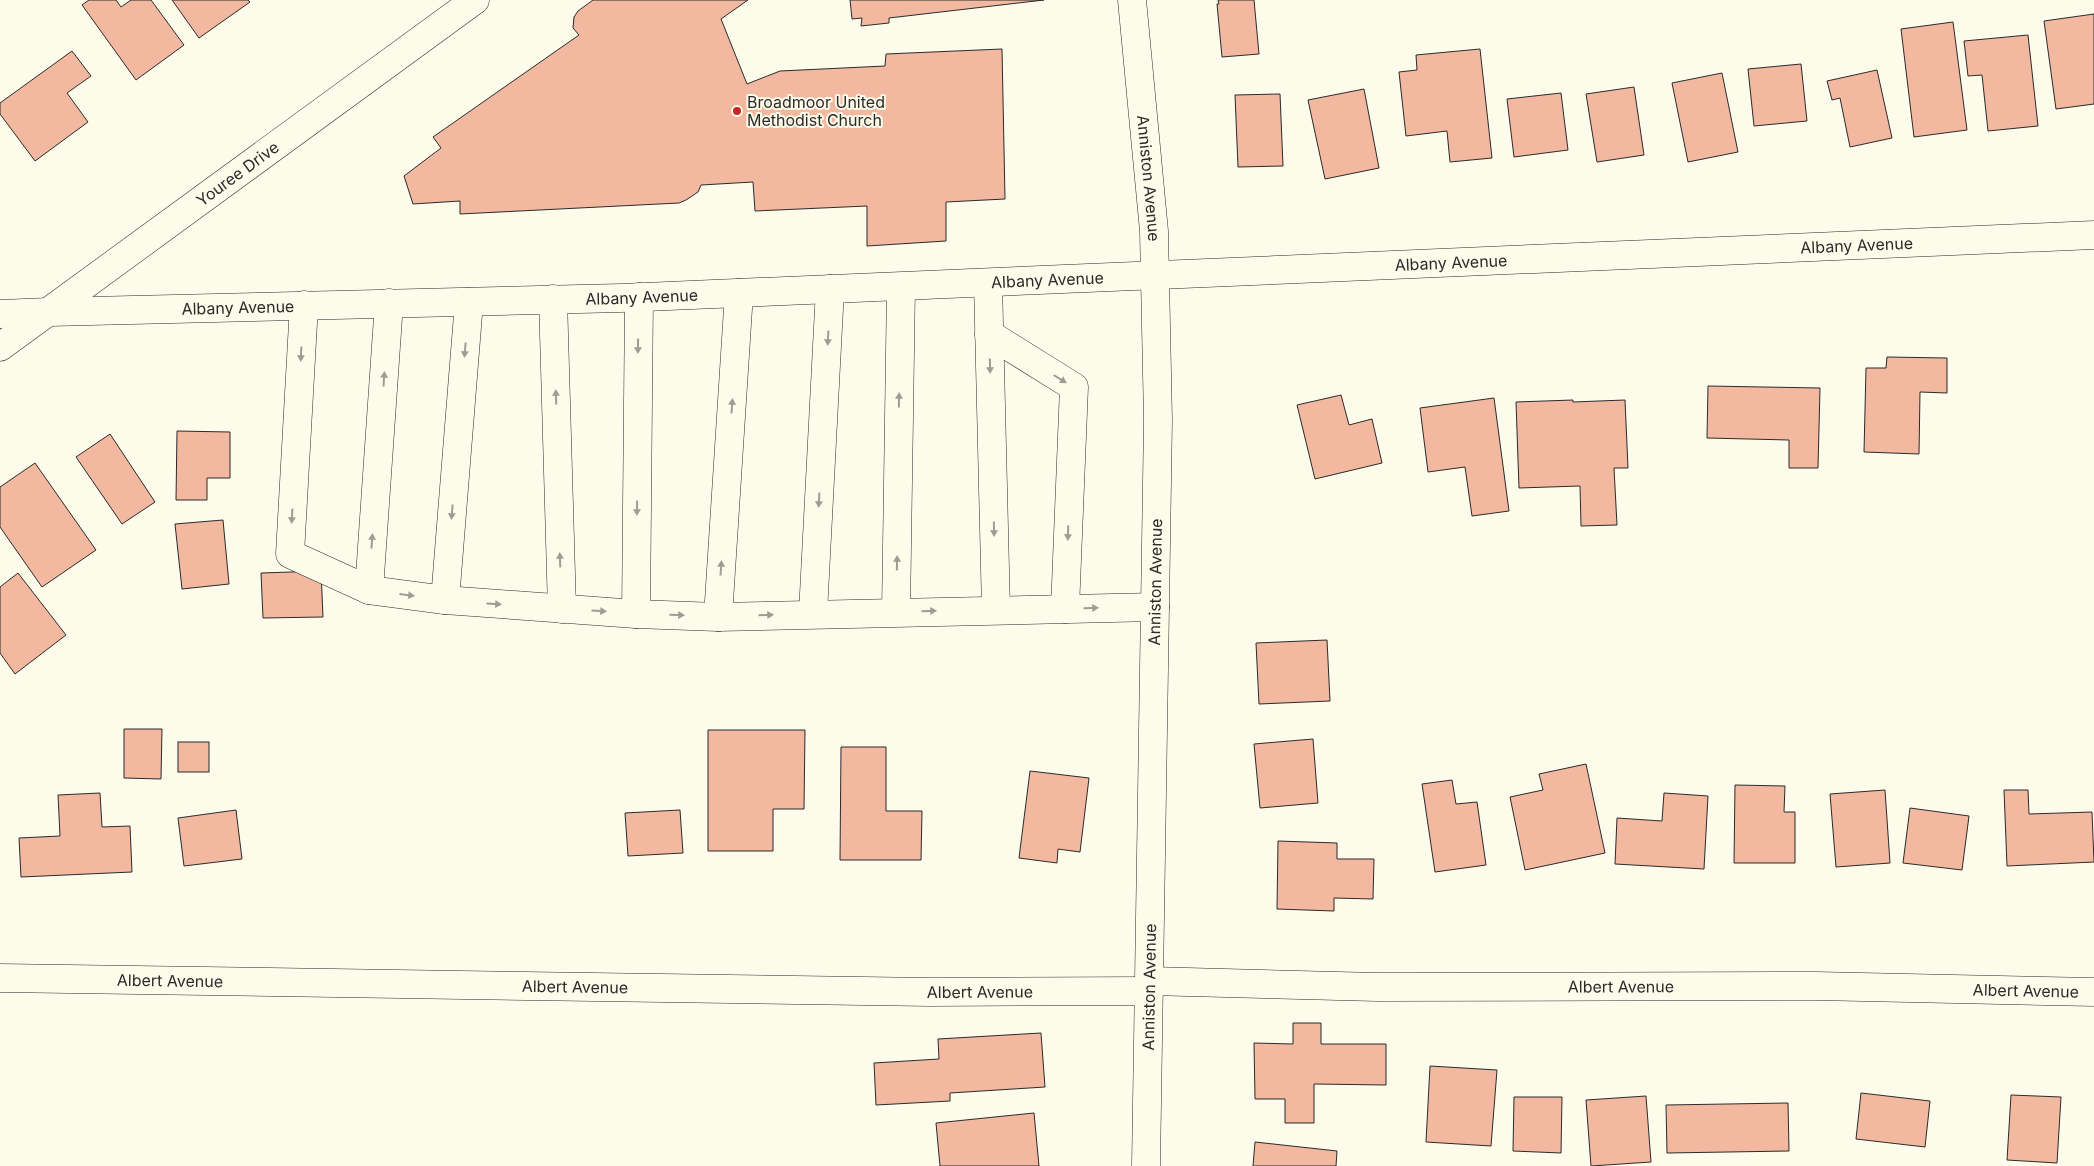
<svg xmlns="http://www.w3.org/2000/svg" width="2094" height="1166" viewBox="0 0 2094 1166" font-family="Inter,sans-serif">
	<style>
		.building { fill: #f2b8a0; stroke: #2b2b2b }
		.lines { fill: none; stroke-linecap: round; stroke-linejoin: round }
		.minor-casing { stroke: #2b2b2b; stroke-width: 29 }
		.major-casing { stroke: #2b2b2b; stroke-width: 29 }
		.minor { stroke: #fdfbea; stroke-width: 28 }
		.major { stroke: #fdfbea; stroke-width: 28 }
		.oneway { fill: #9e9d94 }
		.poi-dot { fill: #c62828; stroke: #fdfbea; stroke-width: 2 }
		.labels { text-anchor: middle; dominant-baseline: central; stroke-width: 4; stroke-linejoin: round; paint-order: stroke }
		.poi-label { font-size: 16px; fill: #2b2b2b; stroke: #fdfbea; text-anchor: start }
		.street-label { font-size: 16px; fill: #2b2b2b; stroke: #fdfbea }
	</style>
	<rect width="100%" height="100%" fill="#fdfbea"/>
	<!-- building -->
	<g class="building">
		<path d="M89 0H116L121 7 131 0H151L184 45 136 80 82 5Z"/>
		<path d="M172 0H248L250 2 199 38Z"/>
		<path d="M593 0H748L721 19 747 84 780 71 885 66 886 54 1002 49 1005 199 946 202V241L867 246V206L755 211 753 182 701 185 698 192 686 200 679 203 460 214V201L413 204 404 176 441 148 433 137 579 35 573 28 574 17 578 11Z"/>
		<path d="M850 0H1044L889 18V23L861 26 862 18 852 19Z"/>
		<path d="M1218 0H1254L1259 54 1222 57 1217 4H1219Z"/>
		<path d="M2094 14V104L2056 109 2044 21Z"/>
		<path d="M1953 22 1967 130 1914 137 1901 29Z"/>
		<path d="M2028 35 2038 126 1988 131 1982 75 1968 76 1964 41Z"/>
		<path d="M1480 49 1492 158 1450 162 1447 131 1406 136 1399 72 1417 70 1416 55Z"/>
		<path d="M72 51 91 76 67 93 88 122 35 161 0 114V103Z"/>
		<path d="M1801 64 1807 121 1754 126 1748 69Z"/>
		<path d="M1877 70 1892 138 1850 147 1840 98 1832 100 1827 81Z"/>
		<path d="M1722 73 1738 152 1688 162 1672 83Z"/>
		<path d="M1634 87 1644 155 1597 162 1586 94Z"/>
		<path d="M1364 89 1379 168 1325 179 1308 100Z"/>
		<path d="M1561 93 1568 150 1514 157 1507 99Z"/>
		<path d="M1280 94 1283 166 1238 167 1235 95Z"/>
		<path d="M1887 357 1947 358V393L1920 392 1919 454 1864 452 1866 368H1886Z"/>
		<path d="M1708 386 1820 388 1818 468H1789V440L1707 438Z"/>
		<path d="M1341 395 1349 425 1372 419 1382 463 1315 479 1297 405Z"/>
		<path d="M1494 398 1509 511 1472 516 1465 467 1428 472 1420 408Z"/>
		<path d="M1573 400V402L1625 400 1628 468H1614L1617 525 1581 526 1580 486 1519 488 1516 402Z"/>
		<path d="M177 431 230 432V478H207V500H176Z"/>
		<path d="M110 434 155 502 122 524 76 457Z"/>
		<path d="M35 463 96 550 42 587 0 527V487Z"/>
		<path d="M223 520 229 584 182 589 175 524Z"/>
		<path d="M321 571 323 617 263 618 261 573Z"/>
		<path d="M18 573 66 635 15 674 0 653V587Z"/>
		<path d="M1327 640 1330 701 1259 704 1256 643Z"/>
		<path d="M124 729H162L161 779 124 778Z"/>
		<path d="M708 730H805L804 809H773V851H708Z"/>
		<path d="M1313 739 1318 803 1260 808 1254 744Z"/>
		<rect x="178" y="742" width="31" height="30"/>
		<path d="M841 747H886V811H922L921 860H840Z"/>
		<path d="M1586 764 1605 853 1525 870 1510 797 1543 790 1539 774Z"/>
		<path d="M1030 771 1089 778 1080 852 1058 849 1057 863 1019 858Z"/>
		<path d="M1452 780 1456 804 1477 802 1486 865 1435 872 1422 784Z"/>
		<path d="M1735 785 1785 786 1784 812H1795V863H1734Z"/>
		<path d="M1885 790 1890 863 1836 867 1830 794Z"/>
		<path d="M2004 790H2028L2029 814 2092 812 2094 862 2007 866Z"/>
		<path d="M100 793 102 827 130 826 132 872 21 877 19 838 60 836 58 795Z"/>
		<path d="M1664 793 1708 796 1704 869 1615 864 1617 818 1662 821Z"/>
		<path d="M1910 808 1969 816 1962 870 1903 863Z"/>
		<path d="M236 810 242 859 184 866 178 818Z"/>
		<path d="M680 810 683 853 628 856 625 813Z"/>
		<path d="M1278 841 1337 843V859H1374L1373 899 1334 898V911L1277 909Z"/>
		<path d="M1293 1023H1321V1044H1386V1085L1314 1084V1123H1285V1099H1255L1254 1043 1293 1044Z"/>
		<path d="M1041 1033 1045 1087 950 1093V1101L876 1105 874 1063 939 1059 938 1039Z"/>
		<path d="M1430 1066 1497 1070 1491 1146 1426 1142Z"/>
		<path d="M1861 1093 1930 1101 1925 1147 1856 1139Z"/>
		<path d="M2011 1095 2061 1097 2057 1163 2007 1160Z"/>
		<path d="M1646 1096 1651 1162 1591 1166 1586 1100Z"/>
		<path d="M1514 1097H1562L1561 1153 1513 1151Z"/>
		<path d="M1788 1103 1789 1151 1667 1153 1666 1105Z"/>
		<path d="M1034 1113 1039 1166H940L936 1123Z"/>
		<path d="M1255 1142 1337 1151 1336 1166H1253Z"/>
	</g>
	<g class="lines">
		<!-- minor casing -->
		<g class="minor-casing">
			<g id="minor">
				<path id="s1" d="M1132 0 1154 231 1158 420 1146 1166"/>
				<path d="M988 283 996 610"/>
				<path d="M553 299 562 609"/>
				<path d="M304 305 290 554 369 590 445 600 636 614 718 617 1155 607"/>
				<path id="s2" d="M0 314 49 312 621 298 2094 235"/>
				<path d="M989 334 1074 387 1065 609"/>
				<path d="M369 590 389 303"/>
				<path d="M445 600 469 302"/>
				<path d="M896 612 901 287"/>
				<path d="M813 613 830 289"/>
				<path d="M636 614 639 297"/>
				<path d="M718 617 739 293"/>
				<path id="s3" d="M0 978 930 992 1149 991"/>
				<path id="s4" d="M1150 981 1377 987 1816 986 2094 992"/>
			</g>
		</g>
		<!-- major casing -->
		<g class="major-casing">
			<g id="major">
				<path id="s5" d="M0 347 475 0"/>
			</g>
		</g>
		<!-- minor -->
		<use href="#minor" class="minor"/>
		<!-- major -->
		<use href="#major" class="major"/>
	</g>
	<!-- one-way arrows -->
	<defs><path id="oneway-solid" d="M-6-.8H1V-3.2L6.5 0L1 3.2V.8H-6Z" transform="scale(1.25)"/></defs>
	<g class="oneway">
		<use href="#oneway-solid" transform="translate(828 338) rotate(93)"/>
		<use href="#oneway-solid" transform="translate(638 346) rotate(91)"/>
		<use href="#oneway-solid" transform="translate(465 350) rotate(95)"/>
		<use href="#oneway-solid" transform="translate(301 354) rotate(93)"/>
		<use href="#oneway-solid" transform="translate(990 366) rotate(89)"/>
		<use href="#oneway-solid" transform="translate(384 379) rotate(-86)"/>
		<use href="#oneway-solid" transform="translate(1060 379) rotate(32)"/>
		<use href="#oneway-solid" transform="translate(556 397) rotate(-92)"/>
		<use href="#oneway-solid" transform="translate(899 400) rotate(-89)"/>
		<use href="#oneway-solid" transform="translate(732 406) rotate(-86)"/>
		<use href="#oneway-solid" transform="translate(819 500) rotate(93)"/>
		<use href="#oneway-solid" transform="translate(637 508) rotate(91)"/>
		<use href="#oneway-solid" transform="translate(452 512) rotate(95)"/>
		<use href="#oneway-solid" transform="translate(292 516) rotate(93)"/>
		<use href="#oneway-solid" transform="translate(994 529) rotate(89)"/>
		<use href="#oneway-solid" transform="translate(1068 533) rotate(92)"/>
		<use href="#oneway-solid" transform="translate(372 541) rotate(-86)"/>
		<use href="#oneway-solid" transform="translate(560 560) rotate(-92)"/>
		<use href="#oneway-solid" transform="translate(897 563) rotate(-89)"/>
		<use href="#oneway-solid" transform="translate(721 568) rotate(-86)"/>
		<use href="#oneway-solid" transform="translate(407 595) rotate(7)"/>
		<use href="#oneway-solid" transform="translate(494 604) rotate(4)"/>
		<use href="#oneway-solid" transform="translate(1091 608) rotate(-1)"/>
		<use href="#oneway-solid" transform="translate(599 611) rotate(4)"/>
		<use href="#oneway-solid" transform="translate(929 611) rotate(-1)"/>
		<use href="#oneway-solid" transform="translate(677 615) rotate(2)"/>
		<use href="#oneway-solid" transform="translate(766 615) rotate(-2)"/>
	</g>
	<!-- markers -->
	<circle class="poi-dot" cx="737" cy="111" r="5"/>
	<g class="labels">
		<!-- poi labels -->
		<g class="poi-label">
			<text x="747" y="102">Broadmoor United<tspan x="747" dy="18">Methodist Church</tspan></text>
		</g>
		<!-- street labels -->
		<g class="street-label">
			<text stroke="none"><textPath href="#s5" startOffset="294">Youree Drive</textPath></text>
			<text stroke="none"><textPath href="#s1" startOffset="179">Anniston Avenue</textPath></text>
			<text stroke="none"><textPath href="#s2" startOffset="1858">Albany Avenue</textPath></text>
			<text stroke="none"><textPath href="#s2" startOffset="1452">Albany Avenue</textPath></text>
			<text stroke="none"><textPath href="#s2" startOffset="1048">Albany Avenue</textPath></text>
			<text stroke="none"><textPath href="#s2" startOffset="642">Albany Avenue</textPath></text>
			<text stroke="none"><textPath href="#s2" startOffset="238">Albany Avenue</textPath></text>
			<text transform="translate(1155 582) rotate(-89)">Anniston Avenue</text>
			<text stroke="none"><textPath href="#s3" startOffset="170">Albert Avenue</textPath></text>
			<text stroke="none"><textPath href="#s3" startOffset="575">Albert Avenue</textPath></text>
			<text stroke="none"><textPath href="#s4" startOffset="471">Albert Avenue</textPath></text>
			<text transform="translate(1149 987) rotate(-89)">Anniston Avenue</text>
			<text stroke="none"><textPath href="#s4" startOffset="876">Albert Avenue</textPath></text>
			<text stroke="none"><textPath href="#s3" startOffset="980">Albert Avenue</textPath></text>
		</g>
	</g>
</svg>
